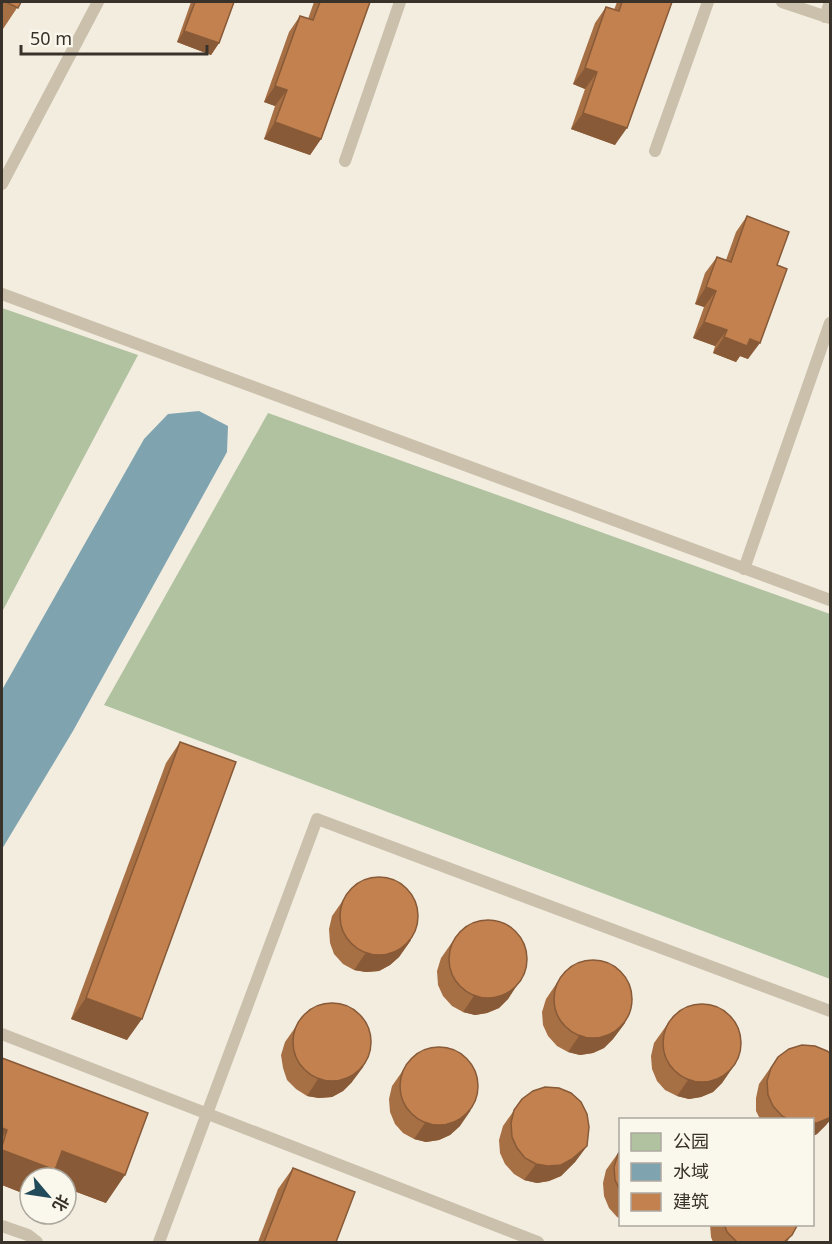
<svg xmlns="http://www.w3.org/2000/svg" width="832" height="1244" viewBox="0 0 832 1244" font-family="'Noto Sans','Noto Sans SC',sans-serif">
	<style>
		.green { fill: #b0c2a0 }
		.water { fill: #80a4af }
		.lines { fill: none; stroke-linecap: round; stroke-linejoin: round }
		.lane { stroke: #cbc0ac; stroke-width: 12 }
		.wall { fill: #a76f44 }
		.shaded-wall { fill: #885a37 }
		.building { fill: #c2814f; stroke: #885a37; stroke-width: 1.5 }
	</style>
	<rect width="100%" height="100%" fill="#f3ede0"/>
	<!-- green -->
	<g class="green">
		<path d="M2 308 138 355 2 612Z"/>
		<path d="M268 413 830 614V979L104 705Z"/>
	</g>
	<!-- water -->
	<path class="water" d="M199 411 228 426 227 452 73 731 2 849V690L144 439 168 414Z"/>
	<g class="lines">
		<!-- lane -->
		<g class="lane">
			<path d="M782 2 830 18"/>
			<path d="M825 17 830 2"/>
			<path d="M655 151 708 2"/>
			<path d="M345 161 400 2"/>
			<path d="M2 184 98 2"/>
			<path d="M2 294 830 600"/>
			<path d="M744 569 830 323"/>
			<path d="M2 1034 538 1242"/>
			<path d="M2 1226 28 1235 37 1242"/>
			<path d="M159 1242 317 819 830 1011"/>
		</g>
	</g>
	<!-- wall -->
	<g class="wall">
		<path d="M2 2H21L3 29 2 28Z"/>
		<path d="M191 2H234L219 43 211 55 177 42Z"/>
		<path d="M314 2H370L321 139 310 155 264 139 275 106 264 102 289 32 300 16 308 19Z"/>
		<path d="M617 2H672L615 145 571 129 585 89 573 84 595 23 606 7 614 10Z"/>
		<path d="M747 216 777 265 748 359 740 356 736 362 713 353 715 346 693 338 704 307 695 304 705 273 717 257 726 260 736 232Z"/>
		<path d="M180 742 127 1040 71 1019 166 763Z"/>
		<path d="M351 889 411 940 399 957 390 965 379 971 366 972 354 970 343 964 334 954 330 943 329 929 332 916Z"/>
		<path d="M460 931 519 982 508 999 499 1008 487 1013 475 1015 463 1012 452 1006 443 996 438 985 437 971 441 958Z"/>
		<path d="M565 971 625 1023 613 1039 604 1048 593 1053 580 1055 568 1052 557 1046 548 1036 543 1025 542 1012 546 999Z"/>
		<path d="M304 1015 352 1082 343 1091 332 1097 319 1098 307 1096 296 1089 287 1080 283 1068 281 1055 285 1042Z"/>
		<path d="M674 1015 733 1067 722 1083 713 1092 701 1097 689 1099 677 1096 665 1090 657 1081 652 1069 651 1056 654 1043Z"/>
		<path d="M831 1054V1119L826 1125 817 1134 813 1136V1119H760L756 1111V1098L759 1084 778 1057Z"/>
		<path d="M2 1058 106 1203 66 1188V1178H30V1196L2 1185Z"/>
		<path d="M411 1059 460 1126 450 1135 439 1140 426 1142 414 1139 403 1133 395 1124 390 1112 389 1099 392 1086Z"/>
		<path d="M522 1099 587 1146 575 1162 561 1176 549 1181 537 1183 524 1180 514 1174 505 1164 500 1153 499 1140 503 1126Z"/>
		<path d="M621 1149V1219L617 1217 609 1208 604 1196 603 1183 606 1170Z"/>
		<path d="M293 1168 336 1242H258L278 1189Z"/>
		<path d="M710 1224H798L787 1242H713L711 1237Z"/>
	</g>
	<!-- shaded-wall -->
	<g class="shaded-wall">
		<path d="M184 31 219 43 211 55 177 42Z"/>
		<path d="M585 68 597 72 585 89 573 84Z"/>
		<path d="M275 86 287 90 275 106 264 102Z"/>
		<path d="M583 113 627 128 615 145 571 129Z"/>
		<path d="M275 122 321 139 310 155 264 139Z"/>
		<path d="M706 287 716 291 704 307 695 304Z"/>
		<path d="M704 322 727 330 715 346 693 338Z"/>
		<path d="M724 337 750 339 760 343 748 359 740 356 736 362 713 353Z"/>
		<path d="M411 940 399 957 390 965 379 971 366 972 354 970 365 954Z"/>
		<path d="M519 982 508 999 499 1008 487 1013 475 1015 463 1012 474 996Z"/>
		<path d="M86 998 142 1019 127 1040 71 1019Z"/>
		<path d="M625 1023 613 1039 604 1048 593 1053 580 1055 568 1052 579 1036Z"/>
		<path d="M364 1066 352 1082 343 1091 332 1097 319 1098 307 1096 318 1079Z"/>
		<path d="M733 1067 722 1083 713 1092 701 1097 689 1099 677 1096 688 1080Z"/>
		<path d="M471 1110 460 1126 450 1135 439 1140 426 1142 414 1139 425 1123Z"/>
		<path d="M831 1116V1119L826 1125 817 1134 813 1136V1123Z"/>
		<path d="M2 1128 7 1130 2 1138Z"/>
		<path d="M587 1146 575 1162 561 1176 549 1181 537 1183 524 1180 536 1164Z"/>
		<path d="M2 1150 62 1151 125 1175 106 1203 66 1188V1178H30V1196L2 1185Z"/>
		<path d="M633 1224H653L640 1226Z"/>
	</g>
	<!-- building -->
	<g class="building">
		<path d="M6 2H21L18 8Z"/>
		<path d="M195 2H234L219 43 184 31Z"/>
		<path d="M320 2H370L321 139 275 122 287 90 275 86 300 16 313 20Z"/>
		<path d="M622 2H672L627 128 583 113 597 72 585 68 606 7 619 11Z"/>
		<path d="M747 216 789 232 777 265 787 269 760 343 750 339 747 346 724 337 727 330 704 322 716 291 706 287 717 257 731 262Z"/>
		<path d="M180 742 236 762 142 1019 86 998Z"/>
		<circle cx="379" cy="916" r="39"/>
		<circle cx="488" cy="959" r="39"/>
		<circle cx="593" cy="999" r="39"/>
		<circle cx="332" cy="1042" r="39"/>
		<circle cx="702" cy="1043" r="39"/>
		<path d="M802 1045 815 1046 827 1051 831 1054V1116L829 1118 817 1123H813V1119H788L782 1116 773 1106 768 1095 767 1081 771 1068 778 1057 789 1049Z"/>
		<circle cx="439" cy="1086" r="39"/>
		<path d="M2 1058 148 1113 125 1175 62 1151 55 1170 2 1150V1146L7 1130 2 1128Z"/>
		<path d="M545 1087 559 1088 571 1093 581 1102 587 1114 589 1127 587 1146 572 1159 561 1165 548 1166 536 1164 525 1158 517 1148 512 1137 511 1123 514 1110 522 1099 533 1091Z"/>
		<path d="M621 1149V1192L615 1180 614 1167 618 1154Z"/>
		<path d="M293 1168 355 1192 336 1242H264Z"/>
		<path d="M724 1224H798L792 1235 784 1242H737L727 1232Z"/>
	</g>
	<!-- border -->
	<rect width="832" height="1244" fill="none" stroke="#39322b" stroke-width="6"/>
	<!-- legend -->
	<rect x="619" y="1118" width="195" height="108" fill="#faf7ed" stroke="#ada89f" stroke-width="1.5"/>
	<rect x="631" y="1133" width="30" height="18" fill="#b0c2a0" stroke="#ada89f" stroke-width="1.5"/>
	<text x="673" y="1148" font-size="18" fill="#39322b">公园</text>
	<rect x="631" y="1163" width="30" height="18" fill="#80a4af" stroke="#ada89f" stroke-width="1.5"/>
	<text x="673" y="1178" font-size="18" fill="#39322b">水域</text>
	<rect x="631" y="1193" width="30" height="18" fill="#c2814f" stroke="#ada89f" stroke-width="1.5"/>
	<text x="673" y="1208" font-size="18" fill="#39322b">建筑</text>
	<!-- north arrow -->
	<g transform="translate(48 1196) rotate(119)"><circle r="28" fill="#faf7ed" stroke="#ada89f" stroke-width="1.5"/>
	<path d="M0-4.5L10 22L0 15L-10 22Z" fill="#214b5a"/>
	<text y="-9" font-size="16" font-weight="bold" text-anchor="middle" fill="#39322b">北</text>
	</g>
	<!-- scale -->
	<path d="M21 45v9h186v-9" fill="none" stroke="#39322b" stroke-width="3"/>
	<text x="30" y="45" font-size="18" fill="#39322b" stroke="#faf7ed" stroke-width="4.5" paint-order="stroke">50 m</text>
</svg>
